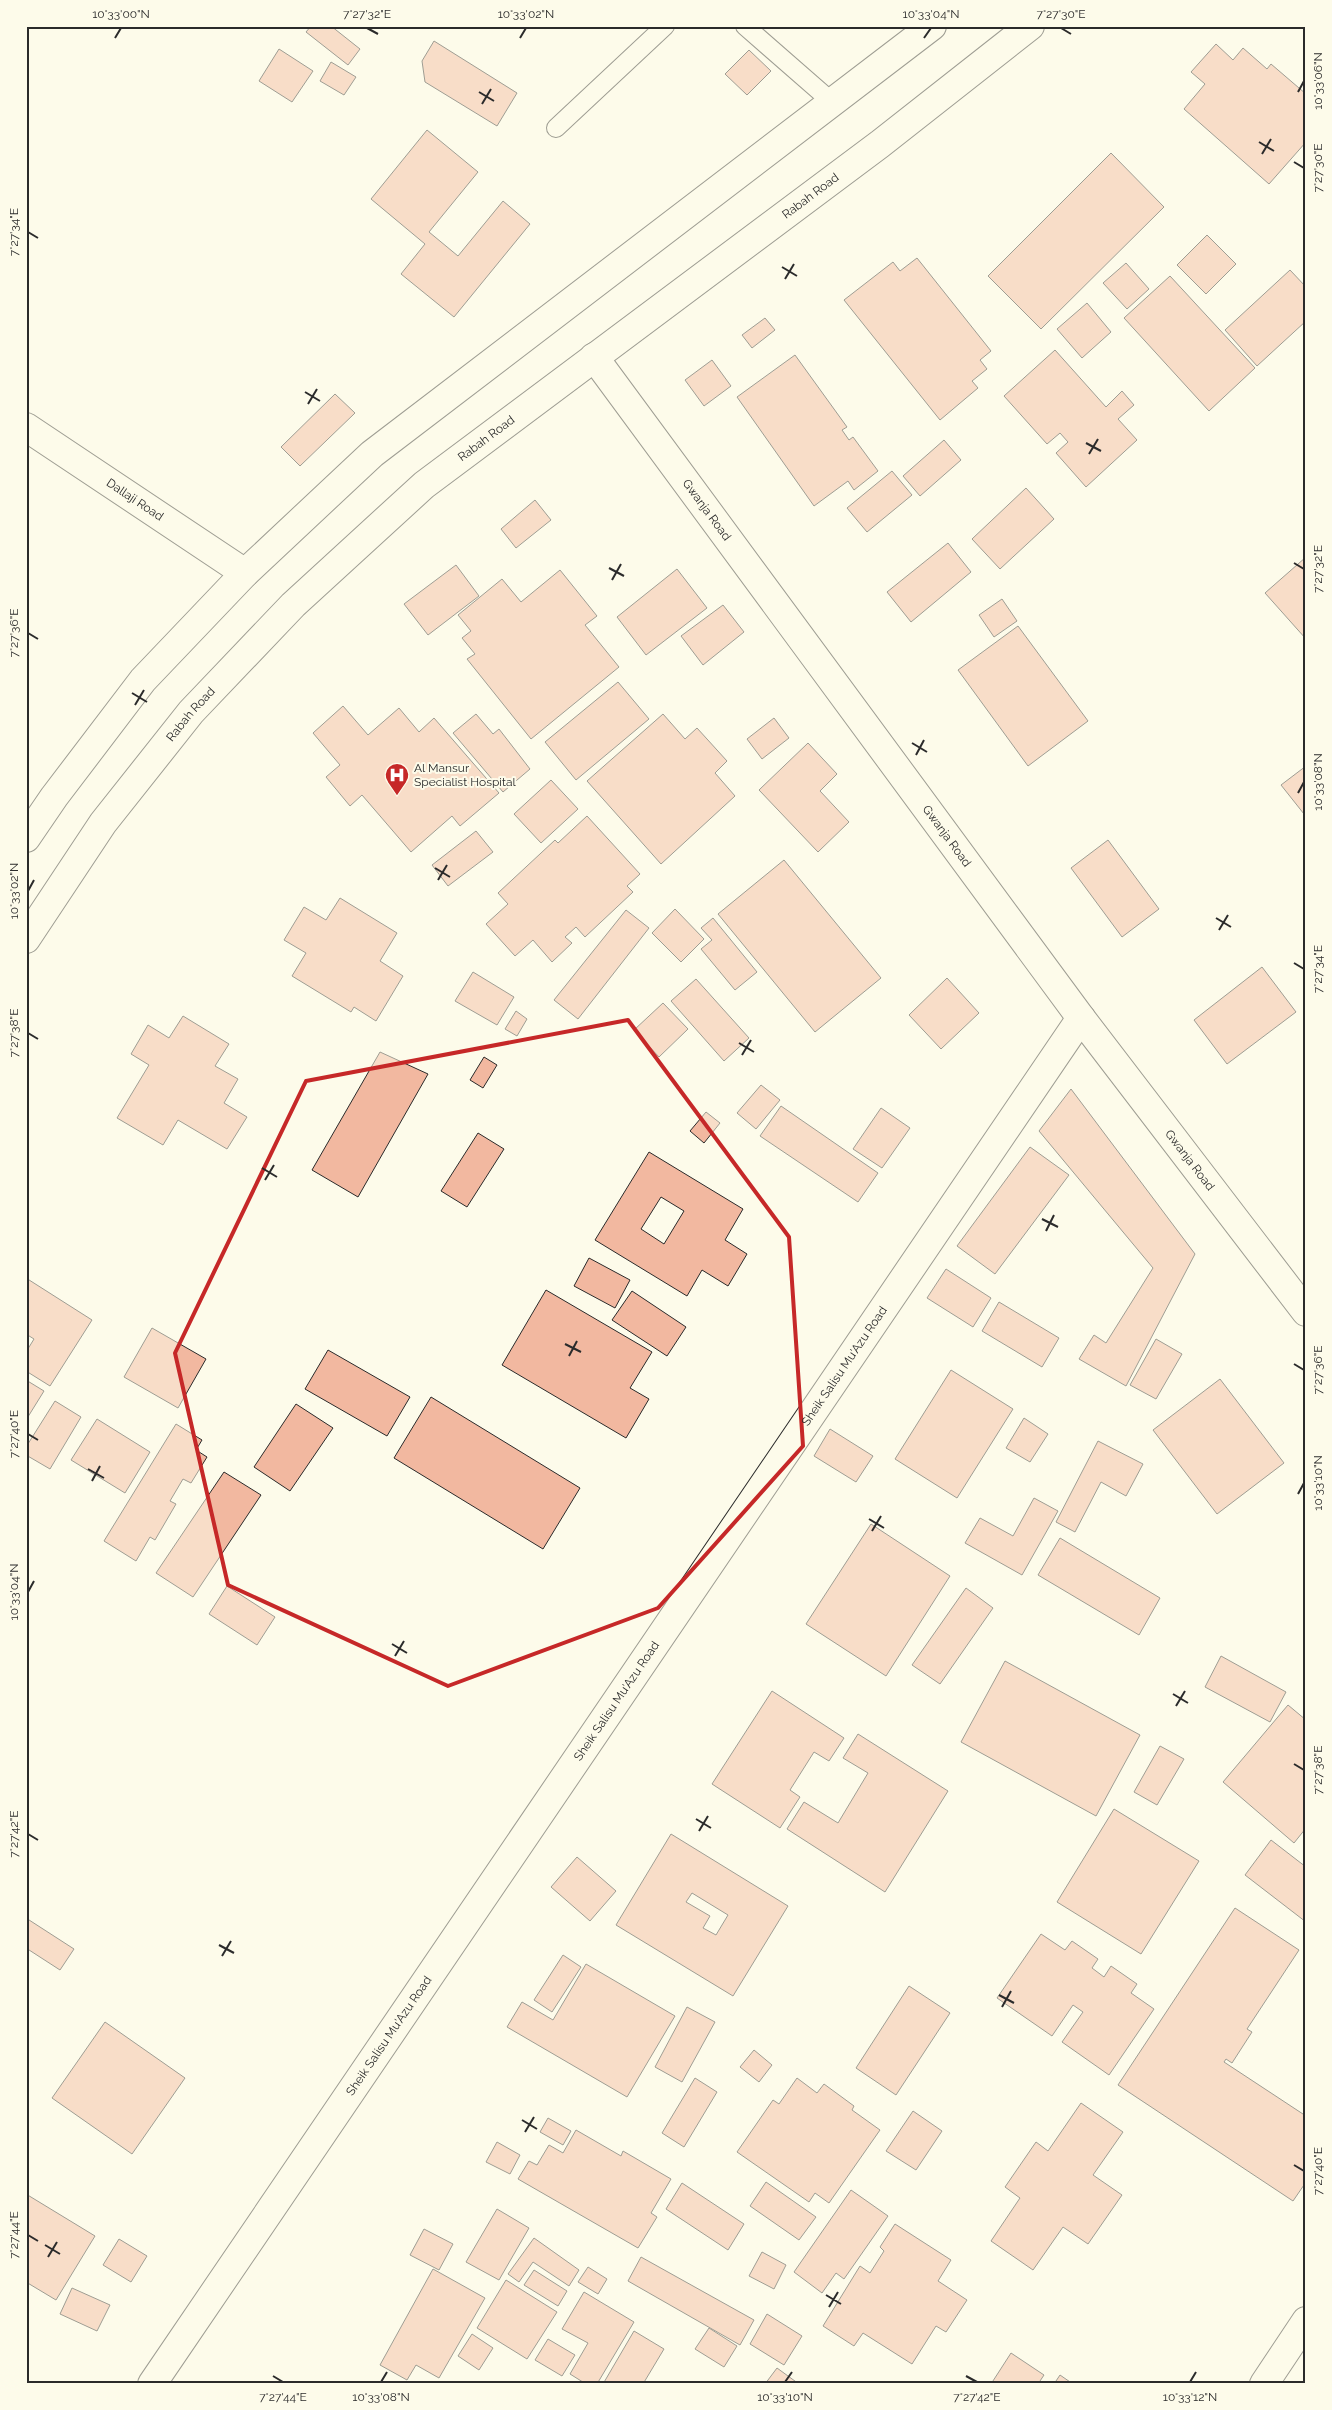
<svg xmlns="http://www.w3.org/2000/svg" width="1332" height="2410" viewBox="0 0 1332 2410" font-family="Raleway,sans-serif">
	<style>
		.building { fill: #f2b8a0; stroke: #2b2b2b; fill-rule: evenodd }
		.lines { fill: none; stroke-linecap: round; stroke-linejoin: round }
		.service-casing { stroke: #2b2b2b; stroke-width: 20 }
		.minor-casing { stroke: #2b2b2b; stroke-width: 30 }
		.tertiary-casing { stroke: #2b2b2b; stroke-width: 30 }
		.primary-casing { stroke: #2b2b2b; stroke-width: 30 }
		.service { stroke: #fdfbea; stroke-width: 18 }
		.minor { stroke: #fdfbea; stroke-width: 28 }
		.tertiary { stroke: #fdfbea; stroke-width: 28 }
		.primary { stroke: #fdfbea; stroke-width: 28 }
		.marked { fill: none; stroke: #c62828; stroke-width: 4; stroke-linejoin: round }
		.ticks { fill: none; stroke: #2b2b2b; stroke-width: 2 }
		.labels { text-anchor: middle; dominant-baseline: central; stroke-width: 4; stroke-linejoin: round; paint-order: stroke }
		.street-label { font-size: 12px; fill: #2b2b2b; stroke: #fdfbea }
		.poi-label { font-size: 12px; fill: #2b2b2b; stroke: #fdfbea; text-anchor: start }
		.neatline { fill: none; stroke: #2b2b2b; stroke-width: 2 }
		.ticks-label { font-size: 12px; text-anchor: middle; fill: #2b2b2b }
	</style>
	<rect width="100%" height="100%" fill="#fdfbea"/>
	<!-- building -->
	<g class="building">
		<path d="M311 26H331L360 49 348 65 306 32Z"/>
		<path d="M434 41 517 93 497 126 425 82 422 61Z"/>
		<path d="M1216 44 1233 60 1243 48 1267 69 1271 64 1306 94V142L1269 184 1184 109 1205 84 1191 72Z"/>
		<path d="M279 49 313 71 292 102 259 81Z"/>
		<path d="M749 50 771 71 747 95 725 74Z"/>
		<path d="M331 62 356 77 344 95 320 81Z"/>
		<path d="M427 130 478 172 429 232 458 256 503 201 530 224 454 317 401 274 425 244 371 199Z"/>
		<path d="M1111 153 1164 207 1041 329 988 276Z"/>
		<path d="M1207 235 1236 264 1206 294 1177 265Z"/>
		<path d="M917 258 991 351 980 360 987 369 972 381 978 388 940 420 844 300 893 262 900 271Z"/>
		<path d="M1126 263 1149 289 1127 309 1103 283Z"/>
		<path d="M1290 270 1306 287V321L1257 366 1225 330Z"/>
		<path d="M1170 276 1255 368 1209 411 1124 318Z"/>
		<path d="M1087 303 1111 332 1082 358 1057 329Z"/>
		<path d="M765 318 775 330 752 348 742 335Z"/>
		<path d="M1055 350 1106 407 1122 391 1134 405 1118 419 1137 440 1086 487 1056 453 1068 442 1060 433 1047 444 1004 396Z"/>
		<path d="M795 355 847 427 842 430 849 440 853 437 878 471 854 490 848 481 814 506 737 397Z"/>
		<path d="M712 360 731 386 704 406 685 380Z"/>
		<path d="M335 394 355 413 300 466 281 447Z"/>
		<path d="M944 440 961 460 920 496 903 476Z"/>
		<path d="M892 471 912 495 867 532 847 508Z"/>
		<path d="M1026 488 1054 519 1000 569 972 539Z"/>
		<path d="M535 500 551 520 516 548 501 529Z"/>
		<path d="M948 543 971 572 911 622 887 592Z"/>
		<path d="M1306 557V639L1265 593Z"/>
		<path d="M456 565 479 596 428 635 404 604Z"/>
		<path d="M677 569 707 608 646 655 617 617Z"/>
		<path d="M560 570 597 616 585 625 619 667 531 739 467 659 475 654 462 638 471 631 458 615 502 579 521 602Z"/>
		<path d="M1002 599 1017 621 994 637 979 615Z"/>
		<path d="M723 605 744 632 703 665 681 636Z"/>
		<path d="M1018 626 1088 721 1028 766 958 670Z"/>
		<path d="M618 682 649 719 576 780 545 742Z"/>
		<path d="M343 706 368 735 399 708 419 732 434 718 499 793 460 826 452 816 411 852 362 795 350 806 326 777 340 765 313 733Z"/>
		<path d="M476 714 493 734 499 729 530 769 503 792 453 733Z"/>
		<path d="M663 714 685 739 697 728 727 761 715 773 735 796 661 864 587 781Z"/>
		<path d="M774 718 789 738 762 759 747 739Z"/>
		<path d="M808 743 837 774 820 791 849 822 818 852 759 790Z"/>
		<path d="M1306 766V813L1304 814 1281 785Z"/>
		<path d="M551 780 578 809 541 843 514 814Z"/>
		<path d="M587 816 640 874 627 886 633 892 585 937 576 927 565 937 572 943 552 962 533 940 515 956 486 924 508 904 498 893 555 840 558 843Z"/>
		<path d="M476 831 493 852 448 886 432 865Z"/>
		<path d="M1108 840 1159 909 1122 937 1071 868Z"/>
		<path d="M784 860 881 978 815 1032 718 914Z"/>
		<path d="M340 898 397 933 380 961 403 976 376 1021 354 1007 351 1012 292 976 306 953 284 940 304 907 326 920Z"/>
		<path d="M675 909 704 939 681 962 652 933Z"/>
		<path d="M626 910 649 928 578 1019 554 1000Z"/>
		<path d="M713 918 757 972 735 990 701 949 712 940 701 928Z"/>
		<path d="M1262 967 1296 1012 1227 1064 1194 1020Z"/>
		<path d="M473 972 514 997 497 1025 455 1001Z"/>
		<path d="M947 978 979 1013 941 1049 909 1015Z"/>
		<path d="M696 979 749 1038 724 1061 671 1001Z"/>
		<path d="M663 1003 688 1029 659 1057 634 1030Z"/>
		<path d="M516 1011 527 1019 517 1036 505 1029Z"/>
		<path d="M183 1016 229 1044 215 1066 238 1079 224 1103 247 1117 227 1149 178 1120 163 1145 117 1118 149 1065 131 1054 148 1025 169 1038Z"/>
		<path d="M380 1052 428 1074 358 1197 312 1170Z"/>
		<path d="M484 1057 497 1065 483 1088 470 1080Z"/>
		<path d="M761 1085 780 1100 756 1129 737 1113Z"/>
		<path d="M1071 1089 1195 1254 1126 1386 1079 1359 1094 1335 1106 1343 1153 1268 1039 1131Z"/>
		<path d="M781 1106 878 1173 858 1202 760 1136Z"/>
		<path d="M881 1108 910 1128 882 1168 853 1149Z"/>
		<path d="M706 1112 720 1123 704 1143 690 1131Z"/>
		<path d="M478 1133 504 1149 467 1207 441 1191Z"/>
		<path d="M1030 1147 1069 1175 995 1274 957 1246Z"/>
		<path d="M649 1152 743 1209 725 1240 747 1254 728 1286 702 1270 687 1296 595 1240ZM661 1197 684 1211 664 1244 641 1229Z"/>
		<path d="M589 1258 630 1280 615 1308 574 1286Z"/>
		<path d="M946 1269 991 1298 973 1327 927 1298Z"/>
		<path d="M26 1278 92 1320 50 1386 26 1371V1352L34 1339 26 1334Z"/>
		<path d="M546 1290 652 1352 630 1388 649 1399 626 1438 502 1365Z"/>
		<path d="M632 1291 686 1327 667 1356 612 1320Z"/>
		<path d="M999 1302 1059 1338 1042 1367 982 1331Z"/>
		<path d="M152 1328 206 1359 178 1408 124 1377Z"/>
		<path d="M1156 1339 1182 1354 1156 1399 1130 1385Z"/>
		<path d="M328 1350 410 1397 387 1436 305 1389Z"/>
		<path d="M951 1370 1013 1409 957 1498 895 1459Z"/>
		<path d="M1220 1379 1284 1463 1217 1514 1153 1430Z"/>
		<path d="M26 1380 44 1391 26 1420Z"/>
		<path d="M431 1397 580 1488 543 1549 394 1458Z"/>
		<path d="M55 1401 81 1417 50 1469 26 1455V1447Z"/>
		<path d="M296 1404 333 1428 290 1491 254 1467Z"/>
		<path d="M1024 1418 1048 1434 1030 1462 1006 1448Z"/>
		<path d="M97 1419 150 1452 125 1493 71 1460Z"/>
		<path d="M176 1424 202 1440 196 1450 207 1457 191 1483 183 1479 170 1501 176 1504 155 1540 150 1537 136 1561 104 1541Z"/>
		<path d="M830 1429 873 1456 856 1482 814 1456Z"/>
		<path d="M1098 1441 1143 1464 1126 1496 1101 1482 1075 1532 1056 1522Z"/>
		<path d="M224 1472 261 1495 193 1597 156 1573Z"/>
		<path d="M1034 1498 1058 1511 1022 1575 965 1543 980 1518 1013 1536Z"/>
		<path d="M871 1524 950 1576 886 1676 806 1624Z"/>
		<path d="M1060 1538 1160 1598 1139 1635 1038 1575Z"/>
		<path d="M227 1586 275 1617 257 1645 209 1614Z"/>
		<path d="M966 1588 993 1608 940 1684 912 1665Z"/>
		<path d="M1221 1656 1286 1692 1270 1722 1205 1687Z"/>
		<path d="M1005 1661 1140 1735 1096 1816 961 1742Z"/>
		<path d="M772 1691 844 1738 829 1761 814 1752 790 1790 800 1797 780 1828 712 1784Z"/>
		<path d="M1288 1705 1306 1720V1828L1294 1843 1223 1782Z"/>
		<path d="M858 1734 948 1791 885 1892 787 1829 804 1802 838 1823 868 1773 843 1758Z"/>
		<path d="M1160 1746 1184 1759 1157 1805 1134 1792Z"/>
		<path d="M1114 1809 1199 1861 1141 1954 1057 1902Z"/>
		<path d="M671 1834 788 1906 733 1996 616 1925ZM692 1893 728 1915 716 1935 703 1928 710 1916 686 1902Z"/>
		<path d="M1271 1840 1306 1867V1922L1245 1875Z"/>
		<path d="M577 1857 616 1891 590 1921 551 1887Z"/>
		<path d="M1235 1908 1299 1950 1247 2029 1252 2032 1232 2063 1226 2059 1224 2062 1306 2116V2182L1293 2201 1118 2085Z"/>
		<path d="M26 1918 74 1949 60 1970 26 1948Z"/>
		<path d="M1041 1934 1065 1950 1072 1941 1098 1959 1092 1968 1104 1977 1111 1966 1137 1984 1131 1993 1154 2009 1109 2075 1062 2042 1083 2012 1073 2005 1052 2036 997 1998Z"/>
		<path d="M563 1955 581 1967 552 2012 534 2000Z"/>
		<path d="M586 1964 675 2016 627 2097 507 2027 522 2002 553 2020Z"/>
		<path d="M909 1986 950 2013 896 2095 856 2068Z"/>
		<path d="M687 2007 715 2022 682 2082 655 2067Z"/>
		<path d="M105 2022 185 2078 132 2154 52 2098Z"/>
		<path d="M754 2050 772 2065 759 2082 740 2067Z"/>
		<path d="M695 2078 717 2092 684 2147 662 2133Z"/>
		<path d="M797 2078 817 2093 824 2084 854 2106 852 2110 880 2130 829 2203 815 2193 809 2202 737 2152 773 2100 779 2104Z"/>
		<path d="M1081 2103 1123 2132 1093 2175 1122 2195 1088 2244 1063 2227 1033 2270 991 2241 1020 2198 1005 2187 1036 2142 1048 2151Z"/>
		<path d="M913 2111 942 2131 916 2170 886 2151Z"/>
		<path d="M548 2118 571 2131 563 2145 540 2132Z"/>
		<path d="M576 2130 621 2156 623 2151 671 2179 651 2213 657 2217 638 2248 518 2179 529 2161 537 2165 549 2145 563 2153Z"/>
		<path d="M497 2142 520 2155 510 2174 486 2162Z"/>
		<path d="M766 2182 816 2217 799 2240 750 2206Z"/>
		<path d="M682 2183 744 2224 728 2250 666 2209Z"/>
		<path d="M851 2190 888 2216 844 2279 836 2273 822 2293 794 2272Z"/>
		<path d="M26 2194 95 2236 56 2300 26 2282Z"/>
		<path d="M497 2209 529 2228 499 2280 466 2262Z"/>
		<path d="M895 2224 951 2260 938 2281 967 2300 946 2332 936 2326 912 2364 863 2333 854 2346 823 2326 860 2266 870 2273 884 2251 880 2247Z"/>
		<path d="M424 2229 453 2244 439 2270 410 2255Z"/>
		<path d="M534 2238 579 2270 569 2286 533 2262 519 2282 508 2274Z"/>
		<path d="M119 2239 147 2256 131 2282 103 2265Z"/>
		<path d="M762 2252 786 2265 774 2289 749 2276Z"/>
		<path d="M641 2257 754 2320 740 2345 628 2281Z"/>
		<path d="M588 2267 607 2279 598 2294 578 2282Z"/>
		<path d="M433 2269 485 2298 439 2378 416 2365 407 2380 380 2365Z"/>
		<path d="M534 2270 567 2291 558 2306 524 2285Z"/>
		<path d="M506 2280 557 2312 527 2359 477 2328Z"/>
		<path d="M72 2288 110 2305 97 2331 60 2314Z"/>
		<path d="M584 2292 634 2322 597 2384H586L570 2374 588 2343 562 2329Z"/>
		<path d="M767 2314 802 2336 784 2365 750 2344Z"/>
		<path d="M709 2328 737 2346 724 2367 695 2349Z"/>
		<path d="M634 2331 664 2349 643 2384H603Z"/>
		<path d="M472 2334 493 2348 479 2370 458 2356Z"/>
		<path d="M548 2339 575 2355 562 2376 535 2360Z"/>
		<path d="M1011 2353 1044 2375 1038 2384H991Z"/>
		<path d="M777 2368 799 2384H765Z"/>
		<path d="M1060 2375 1073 2384H1054Z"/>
	</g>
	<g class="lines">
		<!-- service casing -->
		<g class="service-casing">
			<g id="service">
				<path d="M745 26 832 102"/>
				<path d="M556 128 665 26"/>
			</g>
		</g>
		<!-- minor casing -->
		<g class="minor-casing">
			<g id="minor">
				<path id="s1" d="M594 357 1081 1018 1306 1312"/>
				<path id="s2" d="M152 2384 1081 1018"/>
				<path d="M1264 2384 1306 2321"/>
			</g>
		</g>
		<!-- tertiary casing -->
		<g class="tertiary-casing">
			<g id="tertiary">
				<path id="s3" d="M26 427 245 573"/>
			</g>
		</g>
		<!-- primary casing -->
		<g class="primary-casing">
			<g id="primary">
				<path d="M26 838 54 797 143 680 245 573 372 454 932 26"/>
				<path id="s4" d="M26 939 103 823 191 712 293 605 424 485 880 144 1030 26"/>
			</g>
		</g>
		<!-- service -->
		<use href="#service" class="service"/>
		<!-- minor -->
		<use href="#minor" class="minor"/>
		<!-- tertiary -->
		<use href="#tertiary" class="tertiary"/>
		<!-- primary -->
		<use href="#primary" class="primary"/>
	</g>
	<!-- marked area -->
	<path d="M0 0H1332V2410H0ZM628 1020 789 1237 803 1446 658 1608 448 1686 228 1585 175 1353 306 1081Z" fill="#fdfbea" fill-opacity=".55" fill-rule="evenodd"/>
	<path class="marked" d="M628 1020 789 1237 803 1446 658 1608 448 1686 228 1585 175 1353 306 1081Z"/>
	<!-- ticks -->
	<path class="ticks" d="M367 28 378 34M1061 28 1071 34M115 38 121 28M520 38 526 28M924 38 931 28M479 92 494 101M1298 92 1304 81M482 104 491 89M1259 142 1274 151M1262 154 1271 139M1294 162 1304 168M28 232 38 238M782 267 797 276M785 279 794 264M305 392 320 401M308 404 317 389M1086 443 1101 451M1089 454 1098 439M1294 563 1304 569M609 568 624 576M612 580 621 564M28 633 38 639M132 693 147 702M135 705 144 690M912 743 927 752M916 755 924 740M1298 793 1304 782M435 868 450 877M438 880 447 865M28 891 34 880M1216 918 1231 927M1219 930 1228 915M1294 963 1304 969M28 1033 38 1039M739 1043 754 1052M742 1055 751 1040M262 1168 277 1177M265 1180 274 1165M1042 1219 1058 1227M1046 1231 1054 1215M565 1344 581 1352M569 1356 577 1341M1294 1364 1304 1370M28 1434 38 1440M88 1469 104 1478M92 1481 100 1466M1298 1494 1304 1483M869 1519 884 1528M872 1531 881 1516M28 1592 34 1581M392 1644 407 1653M395 1656 404 1641M1173 1694 1188 1703M1176 1706 1185 1691M1294 1764 1304 1770M696 1819 711 1828M699 1831 708 1816M28 1834 38 1840M219 1945 234 1953M222 1956 231 1941M999 1995 1014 2003M1002 2007 1011 1991M522 2120 537 2129M525 2132 534 2117M1294 2165 1304 2171M28 2235 38 2241M45 2245 60 2254M48 2257 57 2242M826 2295 841 2304M829 2307 838 2292M273 2376 283 2382M966 2376 977 2382M381 2382 387 2372M785 2382 792 2372M1190 2382 1196 2372"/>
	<!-- icons -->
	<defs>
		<g id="hospital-pin" transform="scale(1.25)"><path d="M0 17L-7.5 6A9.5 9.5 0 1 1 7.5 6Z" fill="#c62828" stroke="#fdfbea"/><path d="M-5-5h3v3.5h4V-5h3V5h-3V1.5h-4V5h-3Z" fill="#fff"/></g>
	</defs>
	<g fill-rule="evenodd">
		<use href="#hospital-pin" x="397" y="775"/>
	</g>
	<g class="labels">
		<!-- street labels -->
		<g class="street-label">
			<text stroke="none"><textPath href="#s4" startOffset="1089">Rabah Road</textPath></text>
			<text stroke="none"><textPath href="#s4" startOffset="684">Rabah Road</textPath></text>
			<text stroke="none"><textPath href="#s3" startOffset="131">Dallaji Road</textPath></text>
			<text stroke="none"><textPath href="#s1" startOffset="190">Gwanja Road</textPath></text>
			<text stroke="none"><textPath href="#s4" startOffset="279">Rabah Road</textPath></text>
			<text stroke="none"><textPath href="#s1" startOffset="595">Gwanja Road</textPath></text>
			<text stroke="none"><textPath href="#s1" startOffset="1000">Gwanja Road</textPath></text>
			<text stroke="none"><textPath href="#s2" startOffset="1231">Sheik Salisu Mu'Azu Road</textPath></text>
			<text stroke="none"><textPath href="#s2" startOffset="826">Sheik Salisu Mu'Azu Road</textPath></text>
			<text stroke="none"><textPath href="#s2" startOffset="421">Sheik Salisu Mu'Azu Road</textPath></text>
		</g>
		<!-- poi labels -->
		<g class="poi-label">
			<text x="414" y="768">Al Mansur<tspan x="414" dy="14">Specialist Hospital</tspan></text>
		</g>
	</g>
	<!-- border -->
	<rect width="1332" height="2410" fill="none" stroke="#fdfbea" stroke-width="55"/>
	<rect x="28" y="28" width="1276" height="2354" class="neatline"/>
	<g class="ticks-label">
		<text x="121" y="18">10°33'00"N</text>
		<text x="367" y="18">7°27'32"E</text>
		<text x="526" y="18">10°33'02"N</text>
		<text x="931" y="18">10°33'04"N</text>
		<text x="1061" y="18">7°27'30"E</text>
		<text transform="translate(1318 81) rotate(-90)" y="4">10°33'06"N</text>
		<text transform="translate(1318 168) rotate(-90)" y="4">7°27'30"E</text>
		<text transform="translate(14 232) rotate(-90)" y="4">7°27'34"E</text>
		<text transform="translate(1318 569) rotate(-90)" y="4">7°27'32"E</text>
		<text transform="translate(14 633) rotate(-90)" y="4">7°27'36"E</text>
		<text transform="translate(1318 782) rotate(-90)" y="4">10°33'08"N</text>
		<text transform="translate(14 891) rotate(-90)" y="4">10°33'02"N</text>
		<text transform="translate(1318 969) rotate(-90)" y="4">7°27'34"E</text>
		<text transform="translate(14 1033) rotate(-90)" y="4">7°27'38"E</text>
		<text transform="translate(1318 1370) rotate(-90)" y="4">7°27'36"E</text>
		<text transform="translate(14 1434) rotate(-90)" y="4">7°27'40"E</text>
		<text transform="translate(1318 1483) rotate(-90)" y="4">10°33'10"N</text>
		<text transform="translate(14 1592) rotate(-90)" y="4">10°33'04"N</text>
		<text transform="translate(1318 1770) rotate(-90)" y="4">7°27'38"E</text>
		<text transform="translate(14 1834) rotate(-90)" y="4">7°27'42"E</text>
		<text transform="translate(1318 2171) rotate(-90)" y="4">7°27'40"E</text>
		<text transform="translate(14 2235) rotate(-90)" y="4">7°27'44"E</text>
		<text x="283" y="2401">7°27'44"E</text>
		<text x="381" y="2401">10°33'08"N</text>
		<text x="785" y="2401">10°33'10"N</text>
		<text x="977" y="2401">7°27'42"E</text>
		<text x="1190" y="2401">10°33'12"N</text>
	</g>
</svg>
